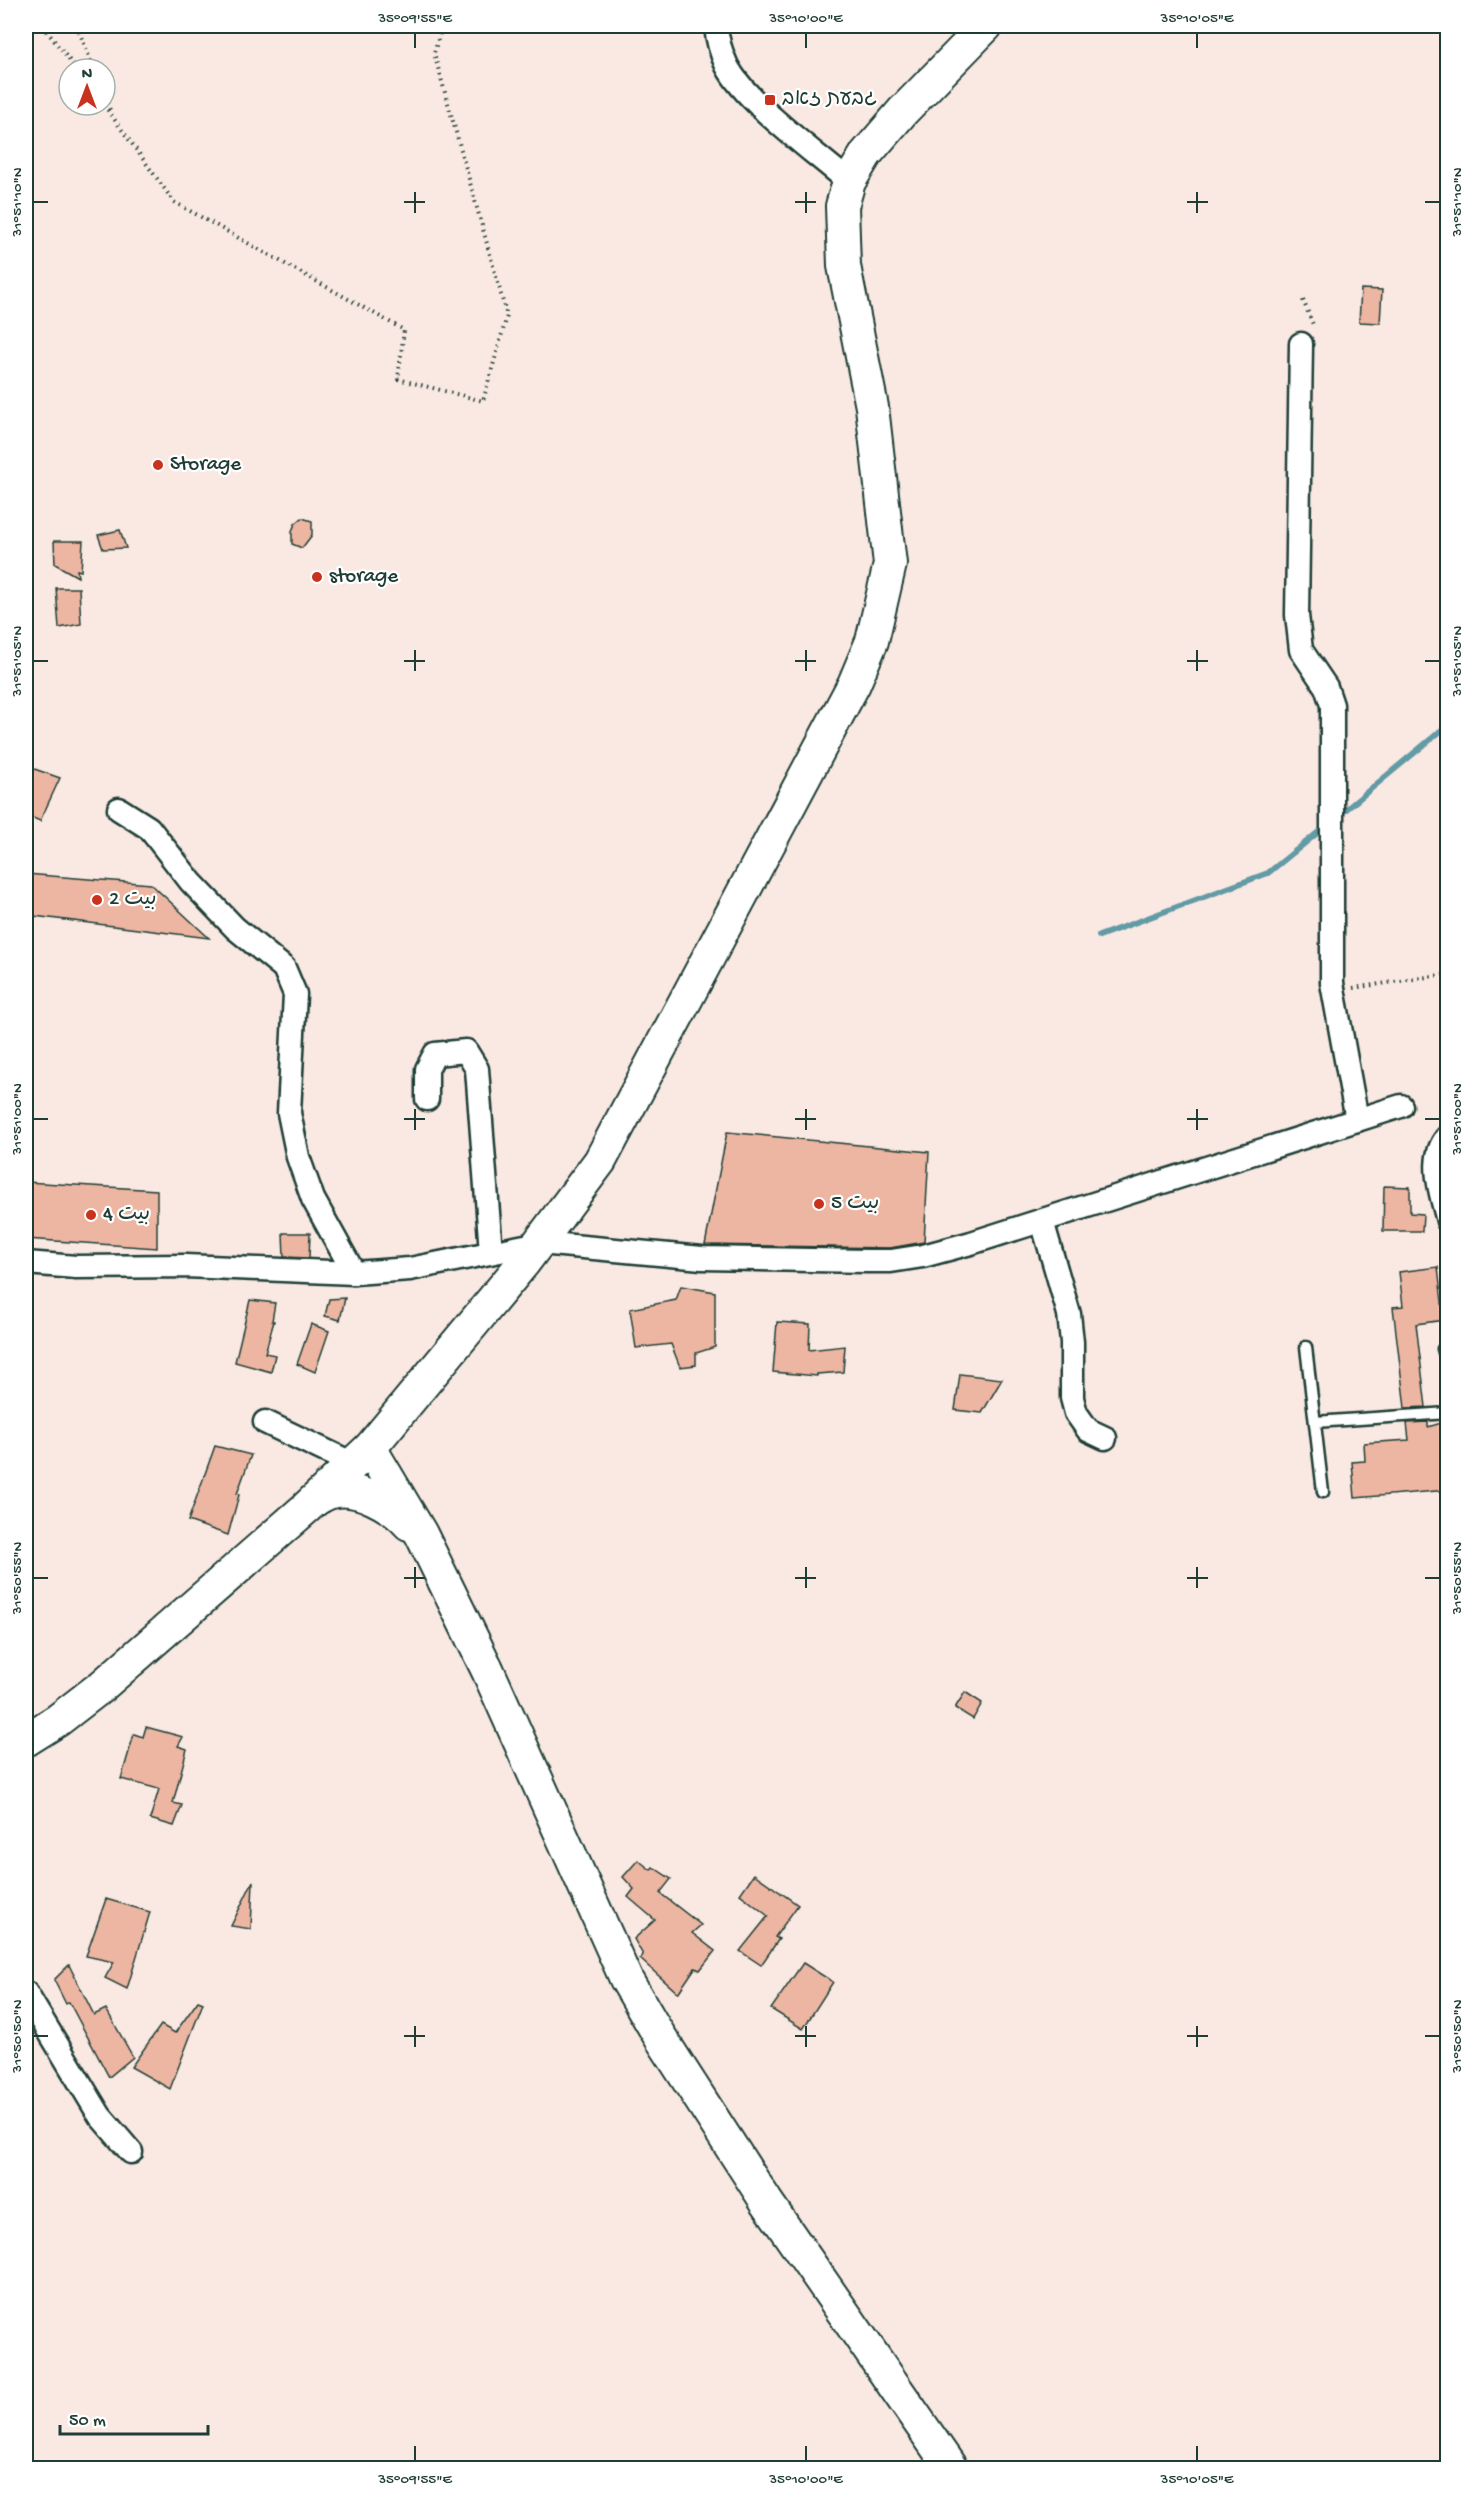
<svg xmlns="http://www.w3.org/2000/svg" width="1473" height="2494" viewBox="0 0 1473 2494" font-family="'Gochi Hand','Playpen Sans Arabic','Playpen Sans Hebrew',sans-serif">
	<style>
		.lines { fill: none; stroke-linecap: round; stroke-linejoin: round }
		.stream { stroke: #629aa5; stroke-width: 6 }
		.building { fill: #edb6a2; stroke: #1f3d34; stroke-width: 1.5 }
		.lane-casing { stroke: #1f3d34; stroke-width: 15 }
		.street-casing { stroke: #1f3d34; stroke-width: 27 }
		.secondary-casing { stroke: #1f3d34; stroke-width: 36 }
		.path { stroke: #1f3d34; stroke-width: 4; stroke-dasharray: 1.5 4.5; stroke-linecap: butt }
		.lane { stroke: #fff; stroke-width: 10 }
		.street { stroke: #fff; stroke-width: 22 }
		.secondary { stroke: #fff; stroke-width: 32 }
		.ticks { fill: none; stroke: #1f3d34; stroke-width: 2 }
		.poi-dot { fill: #c8321e; stroke: #fff; stroke-width: 2 }
		.labels { text-anchor: middle; dominant-baseline: central; stroke-width: 4.5; stroke-linejoin: round; paint-order: stroke }
		.poi-label { font-size: 21px; fill: #1f3d34; stroke: #fff; text-anchor: start }
		.neatline { fill: none; stroke: #1f3d34; stroke-width: 2 }
		.ticks-label { font-size: 15px; text-anchor: middle; fill: #1f3d34 }
	</style>
	<rect width="100%" height="100%" fill="#fae9e3"/>
	<filter id="ink" filterUnits="userSpaceOnUse"><feTurbulence type="fractalNoise" baseFrequency=".0167" numOctaves="2"/><feDisplacementMap in="SourceGraphic" scale="12" xChannelSelector="R" yChannelSelector="G"/><feConvolveMatrix kernelMatrix="1 2 1 2 8 2 1 2 1" color-interpolation-filters="sRGB"/></filter>
	<g filter="url(#ink)">
		<g class="lines">
			<!-- stream -->
			<g class="stream">
				<path d="M1338 816 1448 725"/>
				<path d="M1099 936 1268 873 1326 826"/>
			</g>
		</g>
		<!-- building -->
		<g class="building">
			<path d="M1361 289 1382 290 1380 323 1359 322Z"/>
			<path d="M302 518 312 521V535L302 548 292 544V531L295 524Z"/>
			<path d="M120 530 126 548 103 549 98 535Z"/>
			<path d="M54 541H83L81 571 77 570 78 577 55 564Z"/>
			<path d="M56 588H79L81 624 59 628Z"/>
			<path d="M26 766 60 778 40 821 26 815Z"/>
			<path d="M26 874 151 884 209 938 26 915Z"/>
			<path d="M727 1132 929 1152 924 1242 890 1248 705 1245Z"/>
			<path d="M26 1182 157 1190V1248L26 1239Z"/>
			<path d="M1384 1186 1410 1187V1213L1423 1214 1422 1231H1383Z"/>
			<path d="M283 1233H310L309 1258 284 1257Z"/>
			<path d="M1438 1267 1444 1320 1416 1324 1426 1407 1405 1408 1393 1307 1403 1306 1399 1272Z"/>
			<path d="M681 1286 715 1292V1347L696 1353V1365L680 1367 671 1344 636 1348 630 1309 676 1300Z"/>
			<path d="M345 1298 340 1320 325 1316 329 1299Z"/>
			<path d="M250 1300 275 1303 272 1321H274L265 1353 275 1355 271 1372 235 1362Z"/>
			<path d="M777 1322 810 1324 809 1350 845 1346 843 1372 817 1374V1376L773 1372Z"/>
			<path d="M311 1324 329 1331 315 1372 297 1364Z"/>
			<path d="M960 1374 1002 1379 982 1413 955 1410Z"/>
			<path d="M1448 1421V1490L1355 1498 1352 1462 1365 1461 1364 1443 1409 1440 1407 1423 1428 1422V1427Z"/>
			<path d="M215 1446 251 1455 237 1494 239 1495 228 1535 188 1521Z"/>
			<path d="M965 1692 982 1703 973 1719 955 1708Z"/>
			<path d="M146 1727 183 1737 178 1746 187 1749 173 1803 182 1805 174 1826 150 1819 159 1789 121 1779 134 1734 143 1737Z"/>
			<path d="M638 1860 651 1870 653 1867 671 1879 660 1893 701 1925 692 1933 715 1951 700 1970 695 1968 678 1993 640 1959 643 1955 634 1939 655 1920 628 1897 634 1889 623 1877Z"/>
			<path d="M754 1874 798 1905 775 1937 779 1939 761 1965 740 1951 768 1916 740 1894Z"/>
			<path d="M253 1881 251 1929 231 1926Z"/>
			<path d="M106 1899 150 1912 127 1989 105 1978 114 1962 86 1956Z"/>
			<path d="M803 1963 833 1982 803 2029 771 2009Z"/>
			<path d="M69 1965 94 2015 106 2009 133 2057 109 2077 69 2002 66 2004 54 1980Z"/>
			<path d="M198 2001 203 2003 170 2089 131 2067 161 2025 175 2033Z"/>
		</g>
		<g class="lines">
			<!-- lane casing -->
			<g class="lane-casing">
				<g id="lane">
					<path d="M1448 1344 1443 1349 1448 1366"/>
					<path d="M1306 1347 1323 1492"/>
					<path d="M1315 1422 1448 1413"/>
				</g>
			</g>
			<!-- street casing -->
			<g class="street-casing">
				<g id="street">
					<path d="M716 26C717 39 721 53 727 66 746 103 816 153 849 182"/>
					<path d="M1301 344 1297 615 1301 650 1326 687 1332 705V983L1357 1120"/>
					<path d="M119 809 149 828 191 882 235 928 284 968 295 994 289 1113 298 1157 313 1199 354 1273"/>
					<path d="M427 1099V1069L435 1054 466 1051 477 1069 491 1252"/>
					<path d="M1448 1136C1427 1158 1442 1196 1448 1221"/>
					<path d="M1042 1221 1069 1314 1072 1342V1398L1076 1413 1088 1430 1105 1438"/>
					<path d="M26 1263 76 1267 185 1266 354 1273 410 1269 540 1243 702 1258 867 1261H891L923 1256 971 1243 1401 1106"/>
					<path d="M265 1422 353 1464"/>
					<path d="M26 1993 100 2116 131 2152"/>
				</g>
			</g>
			<!-- secondary casing -->
			<g class="secondary-casing">
				<g id="secondary">
					<path d="M370 1448 421 1534 488 1671 626 1979 657 2032 766 2201 951 2468"/>
					<path d="M315 1500C320 1497 326 1493 332 1492 357 1485 393 1506 409 1524"/>
					<path d="M26 1740 58 1720 102 1686 306 1508 370 1448 525 1261 600 1161 854 684 872 641 890 564 872 407 844 266 842 206 849 182 866 154 903 111 986 26"/>
				</g>
			</g>
			<!-- path -->
			<g class="path">
				<path d="M43 26 76 69"/>
				<path d="M77 26 94 69"/>
				<path d="M105 97 110 110"/>
				<path d="M104 105 174 202 404 330 398 379 483 401 507 316 434 53 442 26"/>
				<path d="M1303 300 1314 327"/>
				<path d="M1353 988 1448 974"/>
			</g>
			<!-- lane -->
			<use href="#lane" class="lane"/>
			<!-- street -->
			<use href="#street" class="street"/>
			<!-- secondary -->
			<use href="#secondary" class="secondary"/>
		</g>
	</g>
	<!-- ticks -->
	<path class="ticks" d="M415 33V48M806 33V48M1197 33V48M415 192V213M806 192V213M1197 192V213M33 202H48M404 202H425M795 202H816M1187 202H1208M1425 202H1440M415 650V671M806 650V671M1197 650V671M33 661H48M404 661H425M795 661H816M1187 661H1208M1425 661H1440M415 1109V1130M806 1109V1130M1197 1109V1130M33 1119H48M404 1119H425M795 1119H816M1187 1119H1208M1425 1119H1440M415 1567V1588M806 1567V1588M1197 1567V1588M33 1578H48M404 1578H425M795 1578H816M1187 1578H1208M1425 1578H1440M415 2026V2047M806 2026V2047M1197 2026V2047M33 2036H48M404 2036H425M795 2036H816M1187 2036H1208M1425 2036H1440M415 2446V2461M806 2446V2461M1197 2446V2461"/>
	<!-- markers -->
	<g class="poi-dot">
		<rect x="764" y="94" width="12" height="12" rx="3"/>
		<circle cx="158" cy="465" r="6"/>
		<circle cx="317" cy="577" r="6"/>
		<circle cx="97" cy="900" r="6"/>
		<circle cx="819" cy="1204" r="6"/>
		<circle cx="91" cy="1215" r="6"/>
	</g>
	<g class="labels">
		<!-- poi labels -->
		<g class="poi-label">
			<text x="782" y="100">גבעת זאב</text>
			<text x="170" y="465">Storage</text>
			<text x="329" y="577">storage</text>
			<text x="109" y="900">بيت 2</text>
			<text x="831" y="1204">بيت 5</text>
			<text x="103" y="1215">بيت 4</text>
		</g>
	</g>
	<!-- margin -->
	<rect width="1473" height="2494" fill="none" stroke="#fff" stroke-width="66"/>
	<!-- north arrow -->
	<g transform="translate(87 87)"><circle r="28" fill="#ffffff" stroke="#a5b1ae" stroke-width="1.5"/>
	<path d="M0-4.5L10 22L0 15L-10 22Z" fill="#c8321e"/>
	<text y="-9" font-size="16" font-weight="bold" text-anchor="middle" fill="#1f3d34">N</text>
	</g>
	<!-- scale -->
	<path d="M60 2425v9h148v-9" fill="none" stroke="#1f3d34" stroke-width="3"/>
	<text x="69" y="2425" font-size="18" fill="#1f3d34" stroke="#ffffff" stroke-width="4.5" paint-order="stroke">50 m</text>
	<rect x="33" y="33" width="1407" height="2428" class="neatline"/>
	<g class="ticks-label">
		<text x="415" y="22">35°09'55"E</text>
		<text x="806" y="22">35°10'00"E</text>
		<text x="1197" y="22">35°10'05"E</text>
		<text transform="translate(16 202) rotate(-90)" y="5">31°51'10"N</text>
		<text transform="translate(1456 202) rotate(-90)" y="5">31°51'10"N</text>
		<text transform="translate(16 661) rotate(-90)" y="5">31°51'05"N</text>
		<text transform="translate(1456 661) rotate(-90)" y="5">31°51'05"N</text>
		<text transform="translate(16 1119) rotate(-90)" y="5">31°51'00"N</text>
		<text transform="translate(1456 1119) rotate(-90)" y="5">31°51'00"N</text>
		<text transform="translate(16 1578) rotate(-90)" y="5">31°50'55"N</text>
		<text transform="translate(1456 1578) rotate(-90)" y="5">31°50'55"N</text>
		<text transform="translate(16 2036) rotate(-90)" y="5">31°50'50"N</text>
		<text transform="translate(1456 2036) rotate(-90)" y="5">31°50'50"N</text>
		<text x="415" y="2483">35°09'55"E</text>
		<text x="806" y="2483">35°10'00"E</text>
		<text x="1197" y="2483">35°10'05"E</text>
	</g>
</svg>
